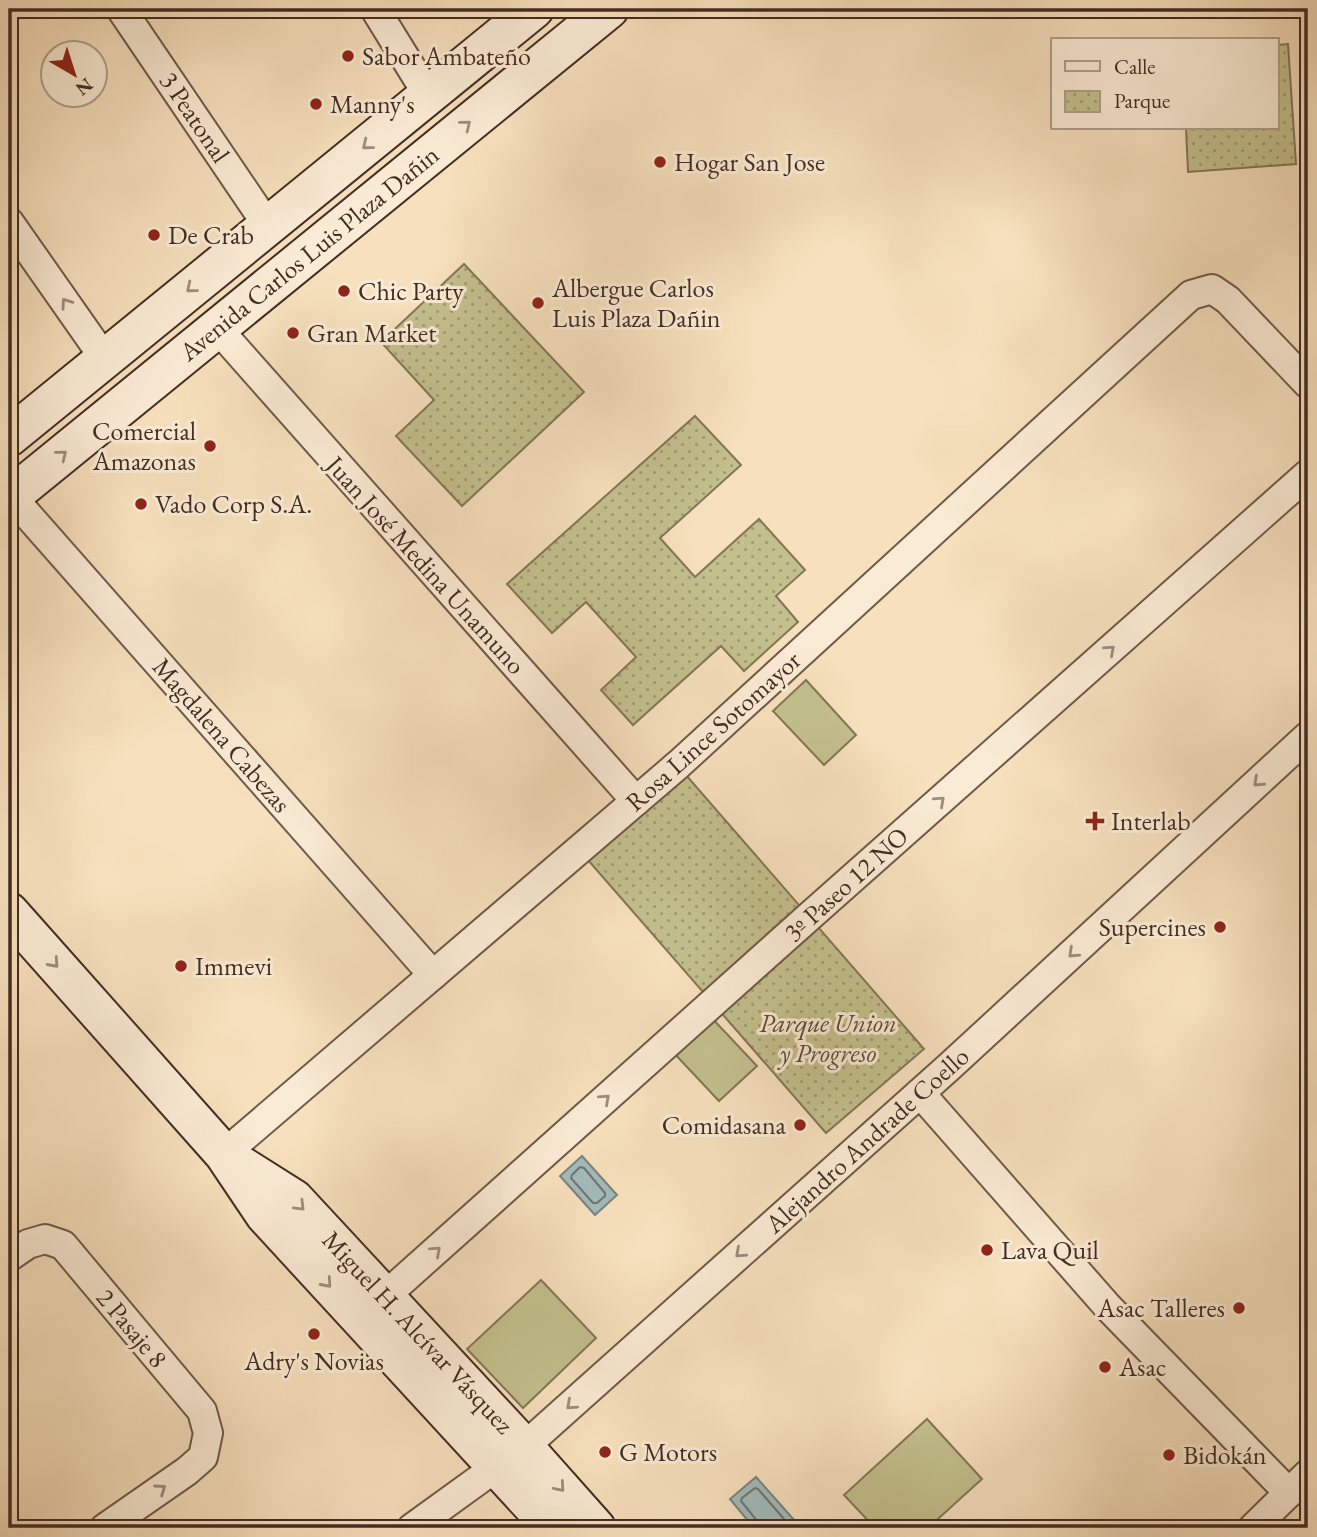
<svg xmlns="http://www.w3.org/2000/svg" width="1317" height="1537" viewBox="0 0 1317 1537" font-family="'EB Garamond',serif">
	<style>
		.grass { fill: #c3c08d; stroke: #837658; stroke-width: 2 }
		.park { fill: url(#park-dots); stroke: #837658; stroke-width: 2 }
		.water { fill: #a1bbbb; stroke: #7b827e; stroke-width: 2 }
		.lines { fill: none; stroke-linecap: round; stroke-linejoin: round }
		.shore { stroke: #72746f; stroke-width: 2 }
		.street-casing { stroke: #70594a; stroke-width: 32 }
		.secondary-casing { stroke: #432c23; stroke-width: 42 }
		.street { stroke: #faebd4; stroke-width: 28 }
		.secondary { stroke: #faebd4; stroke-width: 38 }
		.oneway { stroke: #9e8c7c }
		.poi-dot { fill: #8f2418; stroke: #faebd4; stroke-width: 2.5 }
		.labels { text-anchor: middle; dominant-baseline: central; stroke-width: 6; stroke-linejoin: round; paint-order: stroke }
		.poi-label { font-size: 26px; fill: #432c23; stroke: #faebd4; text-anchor: start }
		.street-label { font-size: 26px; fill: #432c23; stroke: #faebd4 }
		.park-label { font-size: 26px; font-style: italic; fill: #5d4a38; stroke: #faebd4 }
	</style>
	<defs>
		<pattern id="park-dots" width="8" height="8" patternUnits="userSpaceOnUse" patternTransform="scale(1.75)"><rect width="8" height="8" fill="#c3c08d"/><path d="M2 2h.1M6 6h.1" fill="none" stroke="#a09c73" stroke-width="1.8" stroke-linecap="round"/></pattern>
	</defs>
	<rect width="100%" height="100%" fill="#f7e0bd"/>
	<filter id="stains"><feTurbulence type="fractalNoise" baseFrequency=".00286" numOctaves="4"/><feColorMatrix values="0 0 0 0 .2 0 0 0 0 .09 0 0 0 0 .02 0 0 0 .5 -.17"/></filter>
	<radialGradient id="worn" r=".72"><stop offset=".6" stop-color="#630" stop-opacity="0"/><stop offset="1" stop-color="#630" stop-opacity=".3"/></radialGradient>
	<!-- grass -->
	<g class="grass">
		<path d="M806 680 856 735 824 765 773 711Z"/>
		<path d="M710 1016 757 1066 719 1101 672 1051Z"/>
		<path d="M541 1280 596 1338 523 1408 467 1349Z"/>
		<path d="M927 1419 982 1479 928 1528H875L844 1495Z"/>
	</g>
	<!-- park -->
	<g class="park">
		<path d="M1288 44 1296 164 1188 172 1186 128H1277V45Z"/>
		<path d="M464 264 584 392 462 506 396 436 434 400 381 342Z"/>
		<path d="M695 416 741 465 660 538 695 577 759 519 805 570 776 596 798 622 744 671 721 646 633 725 601 690 636 657 586 602 552 633 507 584Z"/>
		<path d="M679 767 924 1049 826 1133 581 852Z"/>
	</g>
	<!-- water -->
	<g class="water">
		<path d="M582 1156 617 1195 595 1215 560 1176Z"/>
		<path d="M756 1477 795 1521 787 1528H754L730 1499Z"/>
	</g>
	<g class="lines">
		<!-- shore -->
		<g class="shore">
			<path d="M580 1167 584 1168 605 1193V1196L597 1203H593L571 1178 572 1175Z"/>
			<path d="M759 1528 758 1522 741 1501 742 1498 755 1488 758 1489 784 1519 783 1528"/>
		</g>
		<!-- street casing -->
		<g class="street-casing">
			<g id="street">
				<path d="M121 9 268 226"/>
				<path d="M375 9 428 95"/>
				<path d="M9 222 105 359"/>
				<path d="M217 328 636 801"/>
				<path d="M11 496 433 975"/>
				<path d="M920 1093 1108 1307 1289 1493"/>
				<path d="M224 1154 679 764 1191 295 1212 289 1228 300 1308 384"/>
				<path d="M9 1257 28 1244 45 1239 63 1245 202 1411 208 1433 203 1457 187 1471 105 1528"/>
				<path d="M385 1296 811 915 1308 474"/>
				<path d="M412 1528 524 1447 949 1067 1308 736"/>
				<path d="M1253 1528 1308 1474"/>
			</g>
		</g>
		<!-- secondary casing -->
		<g class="secondary-casing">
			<g id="secondary">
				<path d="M9 437 534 9"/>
				<path d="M9 498 609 9"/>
				<path d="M9 912 224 1154 265 1215 553 1528"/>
				<path d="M237 1163 294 1199 524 1447 596 1528"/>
			</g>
		</g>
		<!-- street -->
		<use href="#street" class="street"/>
		<!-- secondary -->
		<use href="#secondary" class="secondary"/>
	</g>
	<!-- one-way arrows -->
	<defs><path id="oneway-chevron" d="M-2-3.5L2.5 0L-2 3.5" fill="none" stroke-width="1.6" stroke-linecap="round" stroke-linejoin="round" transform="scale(1.75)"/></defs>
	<g class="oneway">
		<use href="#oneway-chevron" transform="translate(466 125) rotate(-39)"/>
		<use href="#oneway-chevron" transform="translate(367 145) rotate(141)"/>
		<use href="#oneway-chevron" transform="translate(191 288) rotate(141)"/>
		<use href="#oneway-chevron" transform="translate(66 303) rotate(-125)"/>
		<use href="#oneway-chevron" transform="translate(62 455) rotate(-39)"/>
		<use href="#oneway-chevron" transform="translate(1110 650) rotate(-42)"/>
		<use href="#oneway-chevron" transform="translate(1258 782) rotate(137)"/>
		<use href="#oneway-chevron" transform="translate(940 801) rotate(-42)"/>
		<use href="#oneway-chevron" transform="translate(1073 953) rotate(137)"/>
		<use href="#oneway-chevron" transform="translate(54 963) rotate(48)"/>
		<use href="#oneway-chevron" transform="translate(605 1099) rotate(-42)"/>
		<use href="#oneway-chevron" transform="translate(300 1206) rotate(45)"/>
		<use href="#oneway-chevron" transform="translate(436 1251) rotate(-42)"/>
		<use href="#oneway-chevron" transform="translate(740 1253) rotate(138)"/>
		<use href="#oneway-chevron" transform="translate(327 1283) rotate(48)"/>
		<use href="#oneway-chevron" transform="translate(571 1405) rotate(138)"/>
		<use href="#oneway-chevron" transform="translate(560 1487) rotate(49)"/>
		<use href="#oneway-chevron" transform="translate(161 1489) rotate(-35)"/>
	</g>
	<!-- markers -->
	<g class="poi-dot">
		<circle cx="348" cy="56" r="7"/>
		<circle cx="316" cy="104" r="7"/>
		<circle cx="660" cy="162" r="7"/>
		<circle cx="154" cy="235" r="7"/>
		<circle cx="344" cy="291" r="7"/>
		<circle cx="538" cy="303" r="7"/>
		<circle cx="293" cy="333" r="7"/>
		<circle cx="210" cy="446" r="7"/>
		<circle cx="141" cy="504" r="7"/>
		<path d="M1091.5 810.5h7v7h7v7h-7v7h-7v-7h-7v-7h7z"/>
		<circle cx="1220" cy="927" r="7"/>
		<circle cx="181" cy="966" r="7"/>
		<circle cx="800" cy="1125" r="7"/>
		<circle cx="987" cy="1250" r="7"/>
		<circle cx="1239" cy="1308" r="7"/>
		<circle cx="314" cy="1334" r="7"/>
		<circle cx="1105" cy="1367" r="7"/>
		<circle cx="605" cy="1452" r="7"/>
		<circle cx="1169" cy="1455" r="7"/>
	</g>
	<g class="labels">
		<!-- poi labels -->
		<g class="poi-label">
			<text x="362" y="56">Sabor Ambateño</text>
			<text x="330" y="104">Manny's</text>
			<text x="674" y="162">Hogar San Jose</text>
			<text x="168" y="235">De Crab</text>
			<text x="552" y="288">Albergue Carlos<tspan x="552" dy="30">Luis Plaza Dañin</tspan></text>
			<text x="358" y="291">Chic Party</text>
			<text x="307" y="333">Gran Market</text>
			<text x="196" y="431" text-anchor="end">Comercial<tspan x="196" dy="30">Amazonas</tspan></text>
			<text x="155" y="504">Vado Corp S.A.</text>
			<text x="1111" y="821">Interlab</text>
			<text x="1206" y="927" text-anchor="end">Supercines</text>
			<text x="195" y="966">Immevi</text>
			<text x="786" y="1125" text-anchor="end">Comidasana</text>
			<text x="1001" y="1250">Lava Quil</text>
			<text x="1225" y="1308" text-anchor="end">Asac Talleres</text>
			<text x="314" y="1361" text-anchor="middle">Adry's Novias</text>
			<text x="1119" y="1367">Asac</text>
			<text x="619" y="1452">G Motors</text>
			<text x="1183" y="1455">Bidokán</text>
		</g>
		<!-- street labels -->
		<g class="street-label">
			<text transform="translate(195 117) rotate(56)">3 Peatonal</text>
			<text transform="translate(309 253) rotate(-39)">Avenida Carlos Luis Plaza Dañin</text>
			<text transform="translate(426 565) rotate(48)">Juan José Medina Unamuno</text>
			<text transform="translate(713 731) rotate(-42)">Rosa Lince Sotomayor</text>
			<text transform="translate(222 735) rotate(49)">Magdalena Cabezas</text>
			<text transform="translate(846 884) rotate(-42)">3º Paseo 12 NO</text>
			<text transform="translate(867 1140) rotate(-42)">Alejandro Andrade Coello</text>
			<text transform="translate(132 1328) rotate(50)">2 Pasaje 8</text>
			<text transform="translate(418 1332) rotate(47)">Miguel H. Alcívar Vásquez</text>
		</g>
		<!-- park labels -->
		<g class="park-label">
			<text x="828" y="1023">Parque Union<tspan x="828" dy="30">y Progreso</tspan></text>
		</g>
	</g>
	<!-- margin -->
	<rect width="1317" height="1537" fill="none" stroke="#f7e0bd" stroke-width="35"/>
	<rect x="10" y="10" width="1296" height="1516" fill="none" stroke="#432c23" stroke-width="3.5"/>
	<rect x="18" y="18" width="1282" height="1502" fill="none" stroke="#432c23" stroke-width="2"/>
	<!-- legend -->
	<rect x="1051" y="38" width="228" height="91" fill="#faebd4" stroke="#b19f8d" stroke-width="2"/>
	<rect x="1065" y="61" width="35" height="10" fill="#faebd4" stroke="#b19f8d" stroke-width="2"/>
	<text x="1114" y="74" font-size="21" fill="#432c23">Calle</text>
	<rect x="1065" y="91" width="35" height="21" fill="url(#park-dots)" stroke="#b19f8d" stroke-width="2"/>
	<text x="1114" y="108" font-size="21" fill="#432c23">Parque</text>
	<!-- north arrow -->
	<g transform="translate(74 74) rotate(141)"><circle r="33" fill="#faebd4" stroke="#b19f8d" stroke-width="2"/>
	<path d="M0-5L12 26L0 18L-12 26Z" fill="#8f2418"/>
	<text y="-10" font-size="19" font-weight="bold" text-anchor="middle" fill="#432c23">N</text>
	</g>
	<rect width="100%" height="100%" filter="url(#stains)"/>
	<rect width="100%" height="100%" fill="url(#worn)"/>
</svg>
